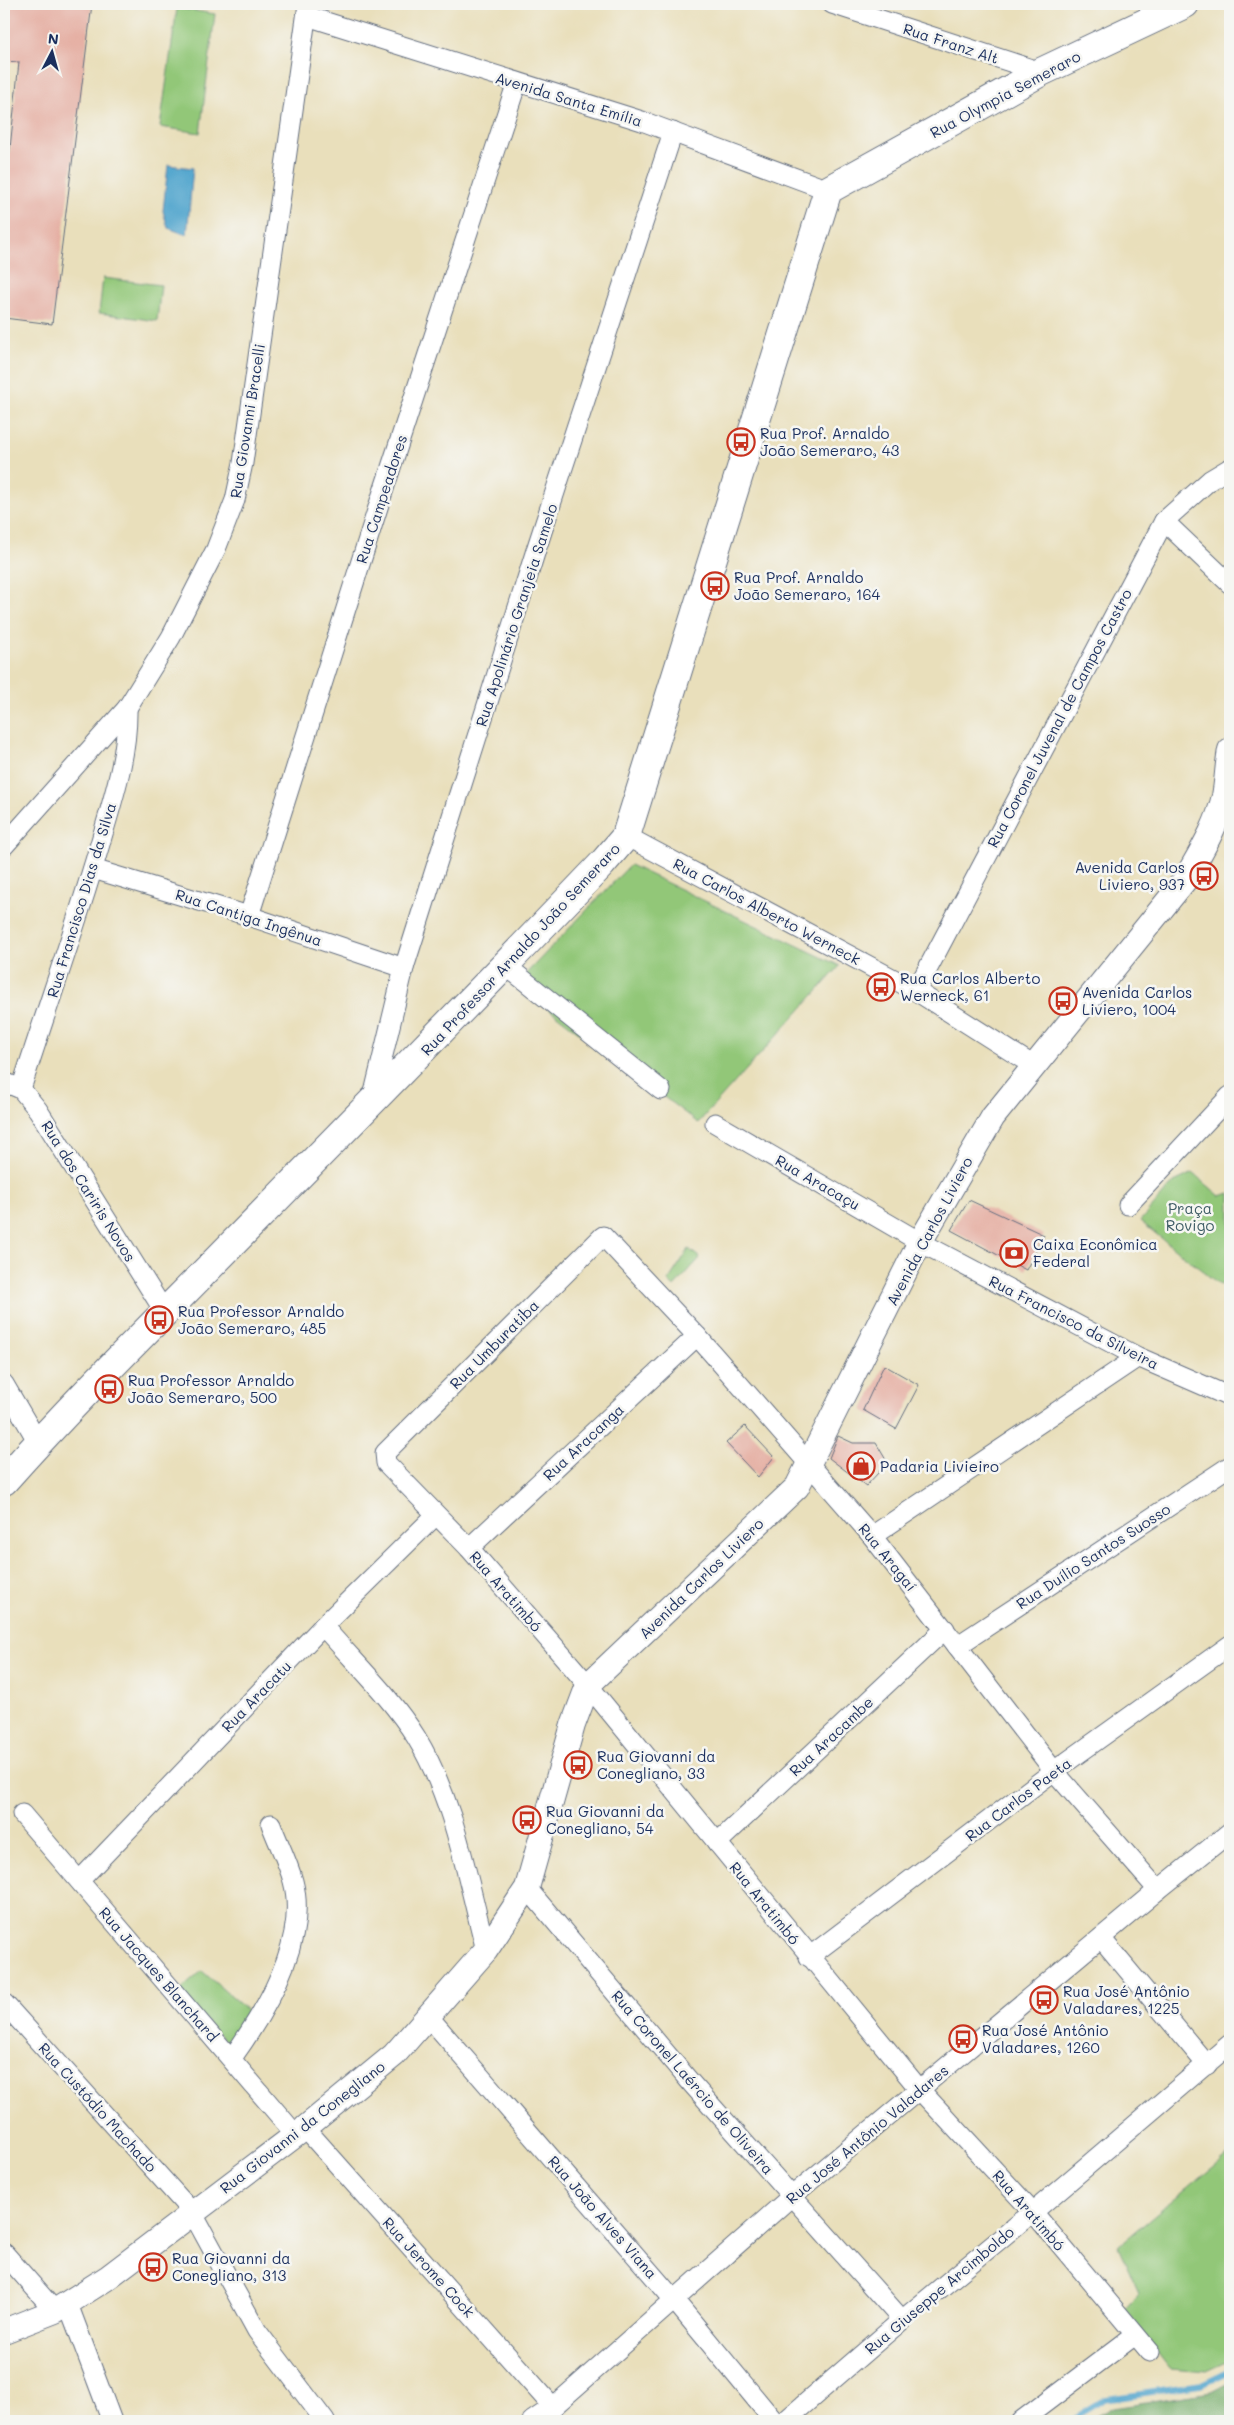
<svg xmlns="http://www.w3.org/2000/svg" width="1234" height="2425" viewBox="0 0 1234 2425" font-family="Mali,sans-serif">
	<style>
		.green { fill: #92c778; stroke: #567b6b }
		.forest { fill: #75ac68; stroke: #486e63 }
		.water { fill: #51a5cd; stroke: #366a96 }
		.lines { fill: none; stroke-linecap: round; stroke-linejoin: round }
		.stream { stroke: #51a5cd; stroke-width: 5.5 }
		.building { fill: #e5afa3 }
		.minor-casing { stroke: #636d7f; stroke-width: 21 }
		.tertiary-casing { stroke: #636d7f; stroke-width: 26 }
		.secondary-casing { stroke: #636d7f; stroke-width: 30 }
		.minor { stroke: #fff; stroke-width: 19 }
		.tertiary { stroke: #fff; stroke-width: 24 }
		.secondary { stroke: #fff; stroke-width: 28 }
		.labels { text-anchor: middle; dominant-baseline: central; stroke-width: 5; stroke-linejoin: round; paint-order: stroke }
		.street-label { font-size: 15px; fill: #1b2f5e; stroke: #f6f6f2 }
		.poi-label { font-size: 15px; fill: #1b2f5e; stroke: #f6f6f2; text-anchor: start }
		.park-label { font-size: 15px; fill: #3f5d66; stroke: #f6f6f2 }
	</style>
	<rect width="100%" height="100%" fill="#f6f6f2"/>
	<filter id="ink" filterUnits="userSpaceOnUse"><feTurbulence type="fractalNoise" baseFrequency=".02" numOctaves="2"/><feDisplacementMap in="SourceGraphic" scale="10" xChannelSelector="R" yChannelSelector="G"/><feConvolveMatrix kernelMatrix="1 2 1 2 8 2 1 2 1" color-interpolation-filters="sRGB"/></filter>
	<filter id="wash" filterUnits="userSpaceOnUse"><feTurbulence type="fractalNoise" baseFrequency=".0096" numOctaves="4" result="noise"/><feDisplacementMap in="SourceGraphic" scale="20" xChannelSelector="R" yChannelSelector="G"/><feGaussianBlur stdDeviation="1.12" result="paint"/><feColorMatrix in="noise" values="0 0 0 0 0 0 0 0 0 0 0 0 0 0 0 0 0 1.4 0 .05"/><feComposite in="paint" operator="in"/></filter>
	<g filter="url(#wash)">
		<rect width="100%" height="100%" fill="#e9dfbb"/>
		<!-- green -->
		<g class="green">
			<path d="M177 8 215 14 200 133 160 127Z"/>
			<path d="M103 278 161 285 157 321 99 313Z"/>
			<path d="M630 865 840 966 698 1123 516 984Z"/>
			<path d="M1193 1173 1220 1196 1230 1193V1282L1220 1285 1140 1221 1174 1182Z"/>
			<path d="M689 1249 700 1258 674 1287 668 1281Z"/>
			<path d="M202 1971 256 2018 235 2051 177 1993Z"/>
			<path d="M1230 2153V2360L1206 2371 1170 2368 1125 2309 1139 2293 1118 2246Z"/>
		</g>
		<!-- forest -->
		<path class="forest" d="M1230 2382V2421H1087L1113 2407 1211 2392Z"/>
		<!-- water -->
		<path class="water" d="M168 165 193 168 187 235 168 228 163 211Z"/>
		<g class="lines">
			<!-- stream -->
			<path class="stream" d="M1068 2421 1105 2399 1201 2385 1230 2371"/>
		</g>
		<g id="blocks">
			<!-- building -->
			<g class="building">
				<path d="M4 4H92L52 324 4 318V206L19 62 4 61Z"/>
				<path d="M969 1200 1044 1235 1026 1270 951 1230Z"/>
				<path d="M884 1365 919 1385 896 1429 863 1410Z"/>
				<path d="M745 1426 774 1457 758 1477 726 1443Z"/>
				<path d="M838 1436 853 1443H876L886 1460 879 1472 866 1486 829 1458Z"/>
			</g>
		</g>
	</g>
	<g filter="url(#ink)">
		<use href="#blocks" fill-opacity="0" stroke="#636d7f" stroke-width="1"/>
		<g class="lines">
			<!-- minor casing -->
			<g class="minor-casing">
				<g id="minor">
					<path d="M832 4 1041 72"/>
					<path d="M307 16 642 121 828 190"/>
					<path d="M1164 521 1230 584"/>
					<path d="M626 836 916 991 1034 1066"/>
					<path d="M4 846 127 708 171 637 216 549 235 500 243 463 308 4"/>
					<path d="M93 869 249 916 404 968"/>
					<path d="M249 916 380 501 517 82"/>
					<path d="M505 965 661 1090"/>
					<path d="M916 991 1164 521 1210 480 1230 468"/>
					<path d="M4 1082 21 1089 38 1110 164 1311"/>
					<path d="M21 1089C47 1008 76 926 100 844 113 799 128 755 127 708"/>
					<path d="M372 1101 404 968 536 550 673 132"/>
					<path d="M715 1123 920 1242 1138 1357 1230 1397"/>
					<path d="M1128 1205 1230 1096"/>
					<path d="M4 1384 38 1442"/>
					<path d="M872 1536 1138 1357"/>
					<path d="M469 1548 697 1336"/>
					<path d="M323 1626C354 1662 391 1697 416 1737 455 1801 467 1879 486 1950"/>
					<path d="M957 1646 1230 1466"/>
					<path d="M22 1814 295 2134"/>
					<path d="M717 1843 945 1629"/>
					<path d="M80 1880 323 1626 436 1515"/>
					<path d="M527 1888 692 2084 902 2320"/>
					<path d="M1101 1938 1207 2065"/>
					<path d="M809 1957 1054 1771 1230 1645"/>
					<path d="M4 2003 192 2212 257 2331 325 2421"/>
					<path d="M428 2016 675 2301 774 2421"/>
					<path d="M232 2058C265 2012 309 1940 293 1881 288 1862 278 1843 271 1824"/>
					<path d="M305 2128 553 2407"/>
					<path d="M4 2253 55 2311"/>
					<path d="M68 2304 112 2421"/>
					<path d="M1150 2352 1033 2212 920 2090 588 1685 469 1548 386 1463 385 1453 603 1236 697 1336 872 1536 1054 1771 1158 1890"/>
					<path d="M532 2421 553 2407 792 2196 1158 1890 1230 1832"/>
					<path d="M785 2421 902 2320 1033 2212 1230 2044"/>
					<path d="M1021 2421 1135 2335"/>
				</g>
			</g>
			<!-- tertiary casing -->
			<g class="tertiary-casing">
				<path id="tertiary" d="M4 2331 55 2311 107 2278 305 2128 394 2055 486 1950 527 1888 573 1725 588 1685 797 1487 920 1242 993 1117 1185 880C1200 853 1217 827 1224 796 1227 781 1227 765 1230 750"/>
			</g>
			<!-- secondary casing -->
			<g class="secondary-casing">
				<path id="secondary" d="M4 1481C80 1395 163 1315 244 1232 364 1110 484 988 602 864L626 836 828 190 1041 72 1185 4"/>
			</g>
			<!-- minor -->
			<use href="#minor" class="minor"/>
			<!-- tertiary -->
			<use href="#tertiary" class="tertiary"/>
			<!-- secondary -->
			<use href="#secondary" class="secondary"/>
		</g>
	</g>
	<!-- icons -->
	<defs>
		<g id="bus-ring" transform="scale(1.4375)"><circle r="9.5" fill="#f6f6f2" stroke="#c8321e" stroke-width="1.5"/><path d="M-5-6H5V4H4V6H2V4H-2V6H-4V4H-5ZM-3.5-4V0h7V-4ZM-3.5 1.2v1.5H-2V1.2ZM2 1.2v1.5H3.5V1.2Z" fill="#c8321e"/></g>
		<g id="bank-ring" transform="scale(1.4375)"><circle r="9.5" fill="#f6f6f2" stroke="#c8321e" stroke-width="1.5"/><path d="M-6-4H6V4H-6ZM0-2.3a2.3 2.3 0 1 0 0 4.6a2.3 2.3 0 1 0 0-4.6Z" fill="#c8321e"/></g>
		<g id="shop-ring" transform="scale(1.4375)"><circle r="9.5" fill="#f6f6f2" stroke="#c8321e" stroke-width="1.5"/><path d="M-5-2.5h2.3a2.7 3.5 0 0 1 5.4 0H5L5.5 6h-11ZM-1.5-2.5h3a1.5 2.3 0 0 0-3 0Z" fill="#c8321e"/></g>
	</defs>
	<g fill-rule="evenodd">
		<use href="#bus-ring" x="741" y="442"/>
		<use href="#bus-ring" x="715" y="586"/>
		<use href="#bus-ring" x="1204" y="876"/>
		<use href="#bus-ring" x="881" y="987"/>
		<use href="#bus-ring" x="1063" y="1001"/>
		<use href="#bank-ring" x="1014" y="1253"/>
		<use href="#bus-ring" x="159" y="1320"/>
		<use href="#bus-ring" x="109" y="1389"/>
		<use href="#shop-ring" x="861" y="1466"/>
		<use href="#bus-ring" x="578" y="1765"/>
		<use href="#bus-ring" x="527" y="1820"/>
		<use href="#bus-ring" x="1044" y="2000"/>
		<use href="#bus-ring" x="963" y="2039"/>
		<use href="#bus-ring" x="153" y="2267"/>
	</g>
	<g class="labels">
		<!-- street labels -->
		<g class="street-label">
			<text transform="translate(951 43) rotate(18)">Rua Franz Alt</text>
			<text transform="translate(1005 94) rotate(-28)">Rua Olympia Semeraro</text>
			<text transform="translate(569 99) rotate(17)">Avenida Santa Emília</text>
			<text transform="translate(247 421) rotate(-81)">Rua Giovanni Bracelli</text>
			<text transform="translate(381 499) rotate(-72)">Rua Campeadores</text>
			<text transform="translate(516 615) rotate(-72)">Rua Apolinário Granjeia Samelo</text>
			<text transform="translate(1059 718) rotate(-62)">Rua Coronel Juvenal de Campos Castro</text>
			<text transform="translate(81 900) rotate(-73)">Rua Francisco Dias da Silva</text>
			<text transform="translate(767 911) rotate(28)">Rua Carlos Alberto Werneck</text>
			<text transform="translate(249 917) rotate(18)">Rua Cantiga Ingênua</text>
			<text transform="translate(520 949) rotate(-47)">Rua Professor Arnaldo João Semeraro</text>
			<text transform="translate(818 1182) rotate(30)">Rua Aracaçu</text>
			<text transform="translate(89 1191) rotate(58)">Rua dos Cariris Novos</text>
			<text transform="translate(929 1231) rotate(-62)">Avenida Carlos Liviero</text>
			<text transform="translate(1074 1322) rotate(27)">Rua Francisco da Silveira</text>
			<text transform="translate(494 1344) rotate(-45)">Rua Umburatiba</text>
			<text transform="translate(583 1442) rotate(-43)">Rua Aracanga</text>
			<text transform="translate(1093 1556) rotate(-33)">Rua Duílio Santos Suosso</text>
			<text transform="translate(888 1557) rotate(51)">Rua Aragaí</text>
			<text transform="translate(701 1578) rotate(-44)">Avenida Carlos Liviero</text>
			<text transform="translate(506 1591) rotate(49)">Rua Aratimbó</text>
			<text transform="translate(256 1696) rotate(-46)">Rua Aracatu</text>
			<text transform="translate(831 1736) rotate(-43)">Rua Aracambe</text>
			<text transform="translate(1018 1799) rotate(-37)">Rua Carlos Paeta</text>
			<text transform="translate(765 1903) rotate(51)">Rua Aratimbó</text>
			<text transform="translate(159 1974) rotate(49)">Rua Jacques Blanchard</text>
			<text transform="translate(693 2082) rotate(49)">Rua Coronel Laércio de Oliveira</text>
			<text transform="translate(98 2107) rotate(48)">Rua Custódio Machado</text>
			<text transform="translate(302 2127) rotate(-38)">Rua Giovanni da Conegliano</text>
			<text transform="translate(867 2134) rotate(-40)">Rua José Antônio Valadares</text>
			<text transform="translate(1029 2210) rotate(49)">Rua Aratimbó</text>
			<text transform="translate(603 2217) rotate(49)">Rua João Alves Viana</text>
			<text transform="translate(429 2267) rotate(48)">Rua Jerome Cock</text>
			<text transform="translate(939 2290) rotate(-40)">Rua Giuseppe Arcimboldo</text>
		</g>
		<!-- poi labels -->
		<g class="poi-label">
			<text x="760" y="433">Rua Prof. Arnaldo<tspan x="760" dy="17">João Semeraro, 43</tspan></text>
			<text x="734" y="577">Rua Prof. Arnaldo<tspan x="734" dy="17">João Semeraro, 164</tspan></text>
			<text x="1185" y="867" text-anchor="end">Avenida Carlos<tspan x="1185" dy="17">Liviero, 937</tspan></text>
			<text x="900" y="978">Rua Carlos Alberto<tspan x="900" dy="17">Werneck, 61</tspan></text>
			<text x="1082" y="992">Avenida Carlos<tspan x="1082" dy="17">Liviero, 1004</tspan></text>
			<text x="1033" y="1244">Caixa Econômica<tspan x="1033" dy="17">Federal</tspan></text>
			<text x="178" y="1311">Rua Professor Arnaldo<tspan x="178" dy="17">João Semeraro, 485</tspan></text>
			<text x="128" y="1380">Rua Professor Arnaldo<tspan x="128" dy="17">João Semeraro, 500</tspan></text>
			<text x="880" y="1466">Padaria Livieiro</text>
			<text x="597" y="1756">Rua Giovanni da<tspan x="597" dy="17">Conegliano, 33</tspan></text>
			<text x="546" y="1811">Rua Giovanni da<tspan x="546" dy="17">Conegliano, 54</tspan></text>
			<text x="1063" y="1991">Rua José Antônio<tspan x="1063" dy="17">Valadares, 1225</tspan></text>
			<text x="982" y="2030">Rua José Antônio<tspan x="982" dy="17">Valadares, 1260</tspan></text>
			<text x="172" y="2258">Rua Giovanni da<tspan x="172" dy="17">Conegliano, 313</tspan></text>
		</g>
		<!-- park labels -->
		<g class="park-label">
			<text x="1190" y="1208">Praça<tspan x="1190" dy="17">Rovigo</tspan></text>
		</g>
	</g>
	<!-- margin -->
	<rect width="1234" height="2425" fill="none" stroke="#f6f6f2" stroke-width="20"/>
	<!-- north arrow -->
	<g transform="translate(52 52) rotate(6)" stroke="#f6f6f2" stroke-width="4" paint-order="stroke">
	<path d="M0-4L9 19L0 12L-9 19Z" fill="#1b2f5e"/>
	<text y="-8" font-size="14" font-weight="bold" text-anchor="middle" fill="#1b2f5e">N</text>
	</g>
</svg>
